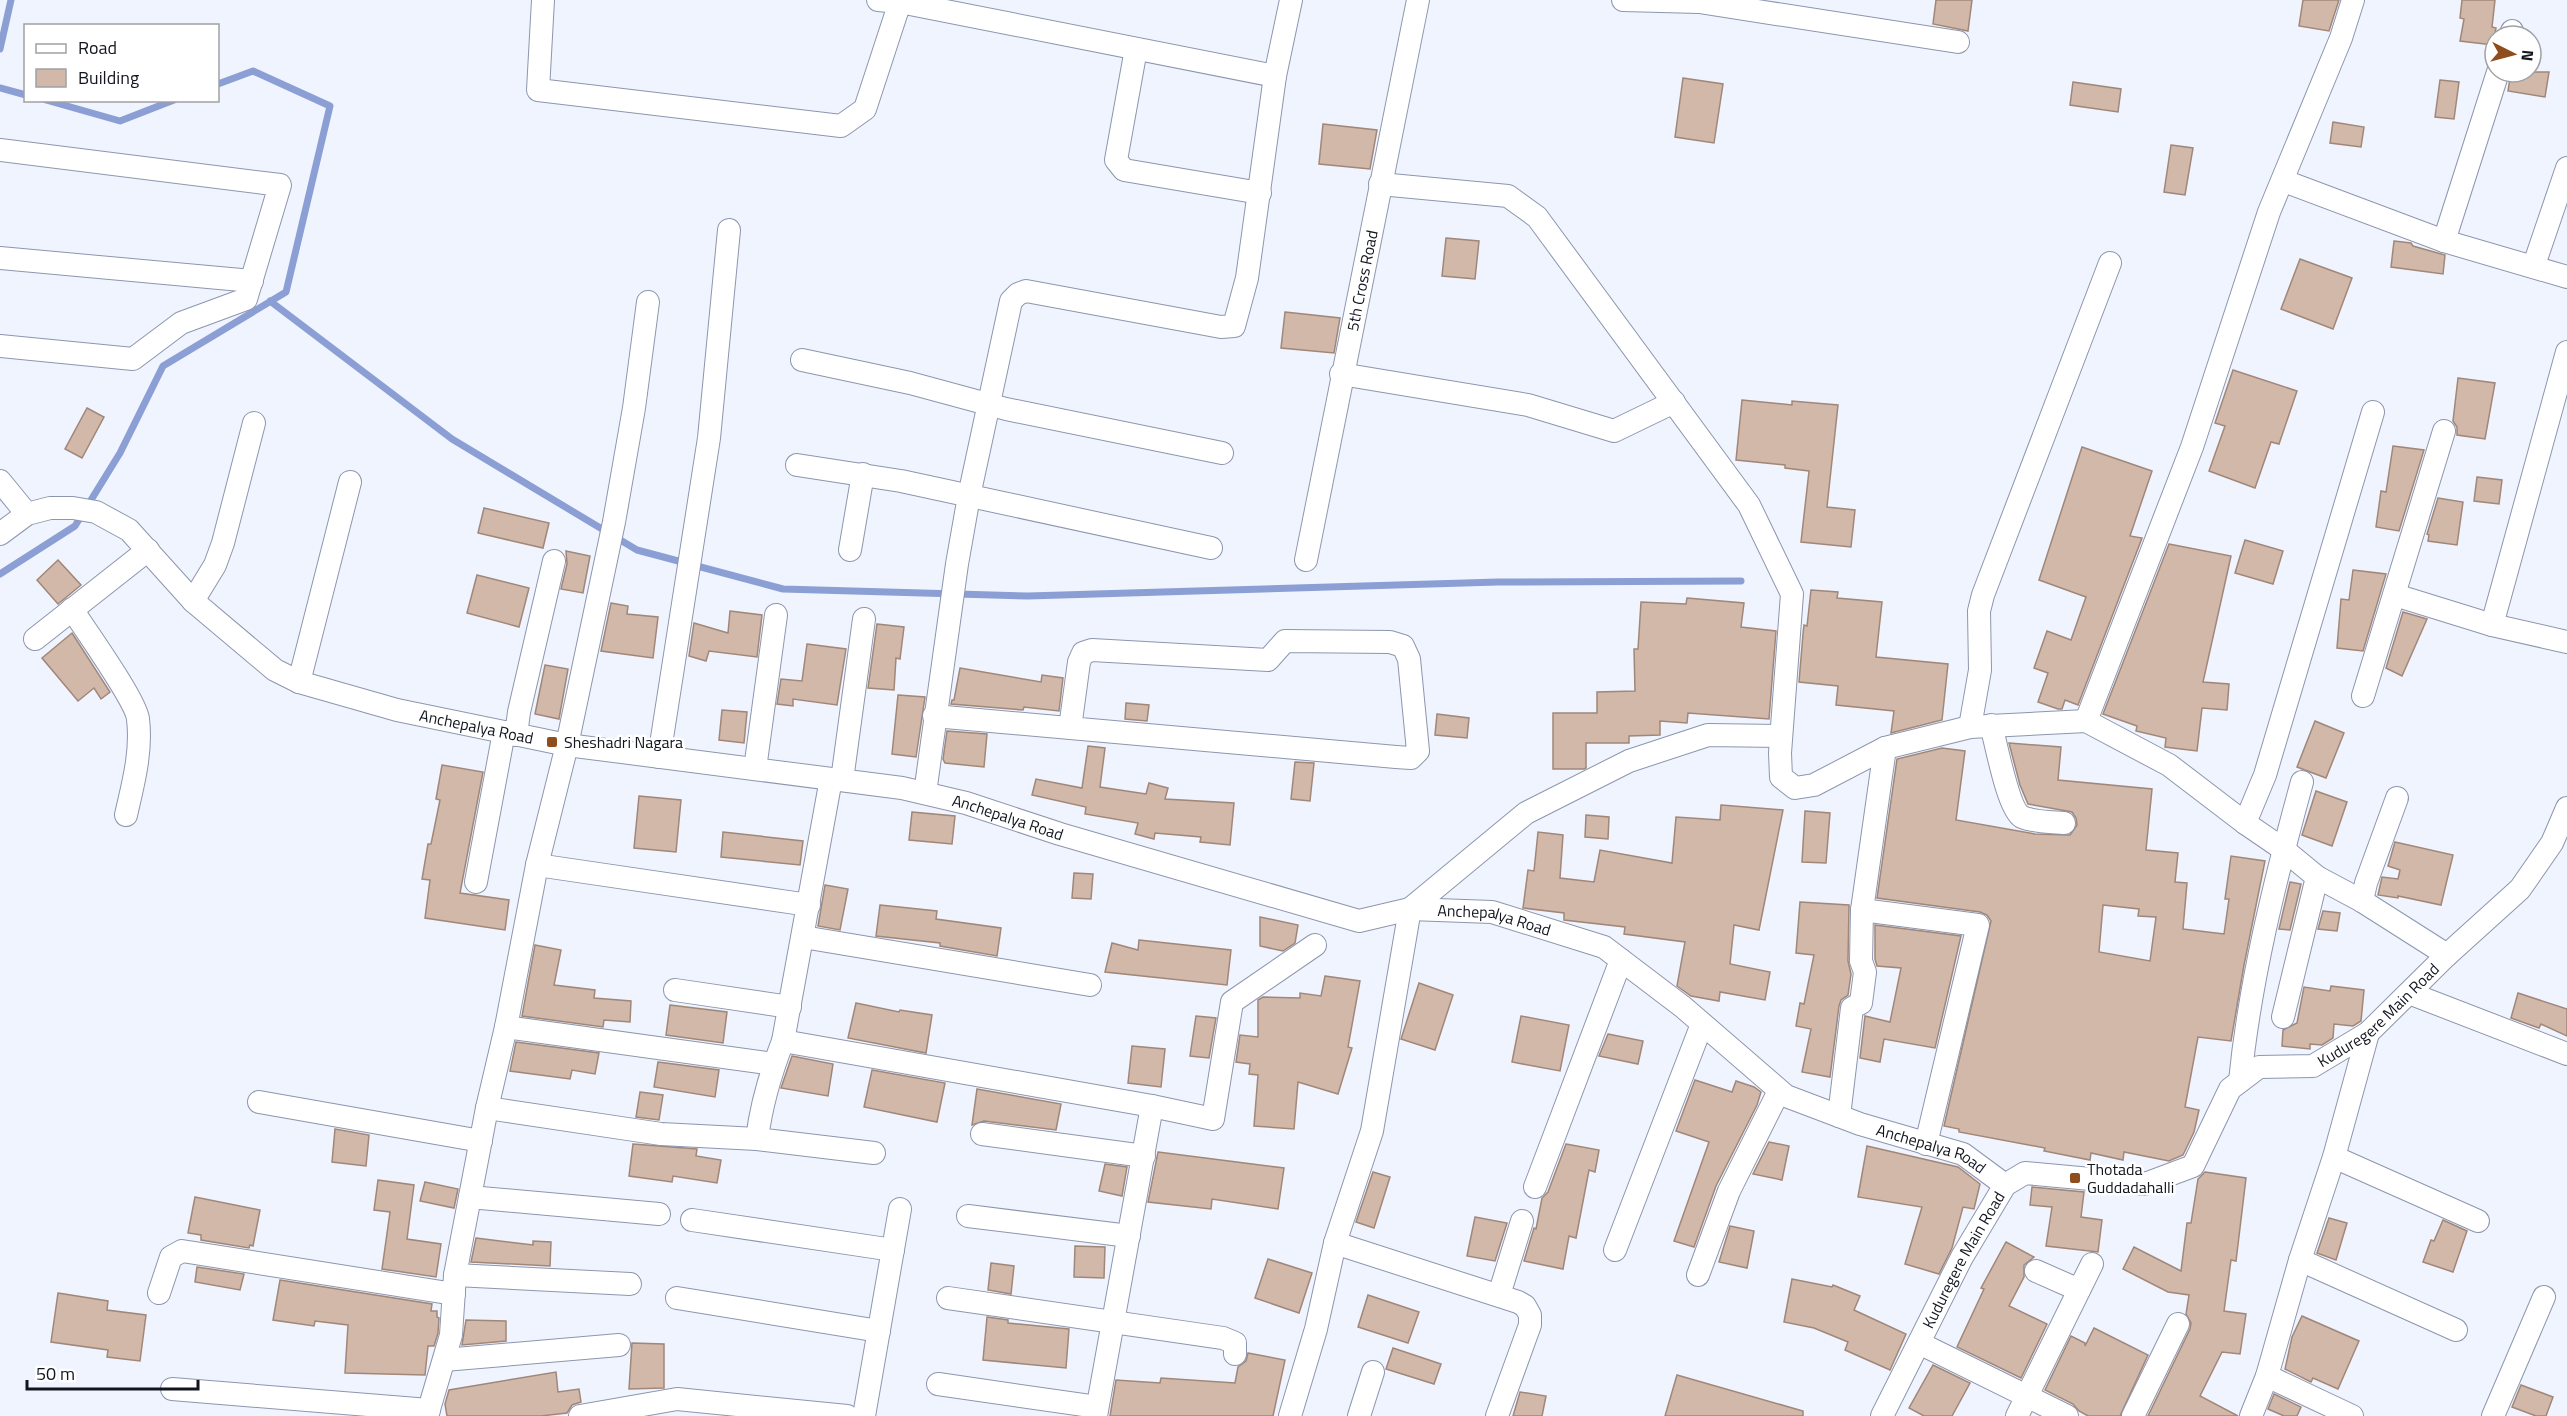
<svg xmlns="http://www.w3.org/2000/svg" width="2567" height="1416" viewBox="0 0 2567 1416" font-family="'Titillium Web',sans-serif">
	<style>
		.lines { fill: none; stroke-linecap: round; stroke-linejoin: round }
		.stream { stroke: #8b9fd5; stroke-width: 7 }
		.building { fill: #d1b8a9; stroke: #a08779; stroke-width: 1.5; fill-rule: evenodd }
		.minor-casing { stroke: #8c96ad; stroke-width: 24 }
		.minor { stroke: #fff; stroke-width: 22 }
		.poi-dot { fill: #8f4c1c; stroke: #fff; stroke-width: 2 }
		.labels { text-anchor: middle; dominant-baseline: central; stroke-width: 5; stroke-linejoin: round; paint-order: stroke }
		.street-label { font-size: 16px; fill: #12151e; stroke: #fff }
		.poi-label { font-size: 16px; fill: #12151e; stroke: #fff; text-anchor: start }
	</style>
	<rect width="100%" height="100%" fill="#f0f4ff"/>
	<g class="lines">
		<!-- stream -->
		<g class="stream">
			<path d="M0 49 11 0"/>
			<path d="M0 88 26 95"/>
			<path d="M46 100 120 121 174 100"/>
			<path d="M270 301 452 439 637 550 783 589 1028 596 1498 582 1741 581"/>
			<path d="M0 574 75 526 120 453 163 366 286 292 330 106 253 71 218 84"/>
		</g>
	</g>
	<!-- building -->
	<g class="building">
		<path d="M1936 0H1972L1968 31 1933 24Z"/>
		<path d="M2303 0H2339L2329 31 2299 26Z"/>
		<path d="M2462 0H2495L2492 27 2496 28 2493 45 2460 41 2464 19 2460 18Z"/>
		<path d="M2511 72H2549L2545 97 2508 91Z"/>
		<path d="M1683 78 1723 84 1714 143 1675 137Z"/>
		<path d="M2440 80 2459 82 2454 119 2435 117Z"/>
		<path d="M2073 82 2121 89 2118 112 2070 105Z"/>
		<path d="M2333 122 2364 127 2361 147 2330 143Z"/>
		<path d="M1323 124 1377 130 1370 169 1319 164Z"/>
		<path d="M2171 145 2193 148 2185 195 2164 192Z"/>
		<path d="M1446 238 1479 241 1475 279 1442 276Z"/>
		<path d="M2394 241 2411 243 2413 246 2445 255 2443 274 2391 267Z"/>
		<path d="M2300 259 2352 278 2333 329 2281 309Z"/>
		<path d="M1285 312 1340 318 1334 353 1281 348Z"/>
		<path d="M2233 370 2297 391 2279 444 2271 442 2255 488 2209 471 2225 426 2215 423Z"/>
		<path d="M2458 378 2495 383 2485 439 2457 435V427L2453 421Z"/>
		<path d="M1742 400 1792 405V401L1838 405 1827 507 1855 510 1851 547 1801 542 1809 471 1785 468V465L1736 460Z"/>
		<path d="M87 408 104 417 82 458 65 449Z"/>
		<path d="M2393 446 2424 450 2399 531 2376 527 2381 491 2386 492Z"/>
		<path d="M2082 447 2152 471 2130 536 2142 538 2078 705 2065 700 2062 709H2058L2038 702 2048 673 2034 668 2047 631 2071 640 2086 597 2039 580Z"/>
		<path d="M2477 477 2502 480 2499 504 2474 501Z"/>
		<path d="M2438 498 2463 502 2457 545 2428 541 2429 535 2427 534Z"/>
		<path d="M484 508 549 523 543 548 478 533Z"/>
		<path d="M2245 540 2283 551 2273 584 2235 573Z"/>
		<path d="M2169 544 2231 556 2203 682 2229 684 2227 710 2202 708 2197 751 2165 747 2166 738 2136 731 2137 726 2103 714Z"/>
		<path d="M566 551 590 556 583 593 561 589 567 564Z"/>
		<path d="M58 560 81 585 58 604 37 580Z"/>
		<path d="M2353 570 2386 574 2363 651 2337 648 2341 599 2349 600Z"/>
		<path d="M477 575 529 588 519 627 467 613Z"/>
		<path d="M1811 590 1838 592 1837 598 1882 602 1876 657 1948 664 1942 720 1891 733 1894 711 1836 705 1838 686 1799 682 1803 634 1804 625 1807 626Z"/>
		<path d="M1687 598 1744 603 1741 627 1776 631 1769 719 1688 713 1687 723 1660 721V735L1629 736V743H1586V768L1584 769H1553V713H1597V692L1635 691 1634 649H1638L1641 602 1686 604Z"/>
		<path d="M611 603 628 606 627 614 658 617 653 658 601 651Z"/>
		<path d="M730 611 762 615 757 657 709 651 706 661 689 656 694 623 728 633Z"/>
		<path d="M2403 612 2427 619 2402 676 2386 668Z"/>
		<path d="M877 624 904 627 900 659 896 658 894 690 868 688Z"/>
		<path d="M72 633 110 692 101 699 94 688 78 701 42 658Z"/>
		<path d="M807 644 846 649 837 705 793 699V706L777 704 781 679 802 681Z"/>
		<path d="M545 665 568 669 559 719 535 714Z"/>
		<path d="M960 668 1041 682 1042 675 1063 678 1059 711 1024 707 1023 710 951 704 952 700H954Z"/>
		<path d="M898 695 925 697 916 757 892 754Z"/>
		<path d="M1126 703 1149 705 1147 721 1125 719Z"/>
		<path d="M722 710 747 712 744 743 719 740Z"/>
		<path d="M1437 714 1469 718 1467 738 1435 735Z"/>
		<path d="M2315 721 2344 733 2326 778 2297 767Z"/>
		<path d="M947 731 987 734 984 767 945 763 943 759Z"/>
		<path d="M2009 743 2061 747 2058 780 2152 789 2146 850 2178 853 2175 882 2187 883 2183 929 2224 934 2229 899H2225L2231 856 2265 861 2244 965 2231 1041 2198 1037 2185 1107 2199 1110 2194 1132 2183 1155 2169 1161 2124 1152 2123 1160 2091 1153 2090 1160 2044 1151 2045 1148 1959 1132V1129L1944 1126 1991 921 1987 915 1980 912 1877 898 1897 759 1942 748 1965 751 1956 820 2035 834 2070 835 2077 825 2076 818 2072 812 2028 804 2020 785ZM2103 905 2139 909 2138 916 2156 917 2150 961 2099 952Z"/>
		<path d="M1088 746 1105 748 1100 787 1146 794 1149 783 1168 788 1165 799 1234 803 1230 845 1200 842 1201 837 1155 833 1154 839 1135 834 1138 823 1085 814 1086 807 1032 795 1036 779 1082 788Z"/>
		<path d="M1295 762 1314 763 1310 801 1291 799Z"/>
		<path d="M442 765 483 772 460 893 509 900 505 930 425 918 430 880 422 879 428 844H431L440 800 436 799Z"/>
		<path d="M2316 791 2347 802 2332 846 2302 835Z"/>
		<path d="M639 796 681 800 676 852 634 848Z"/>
		<path d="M1721 805 1783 810 1759 930 1734 925 1730 964 1770 972 1765 1000 1720 992 1719 1001 1691 996 1677 986 1685 942 1624 934 1625 927 1564 920V913L1523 908 1528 870 1534 871 1538 832 1563 835 1560 878 1594 882 1600 850 1672 863 1676 817 1720 820Z"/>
		<path d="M1805 811 1830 813 1826 863 1802 862Z"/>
		<path d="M912 812 955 816 952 844 909 840Z"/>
		<path d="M1586 815 1609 817 1608 839 1585 837Z"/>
		<path d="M723 832 803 841 800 865 721 857Z"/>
		<path d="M2395 842 2453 855 2441 905 2398 896V898L2378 895 2382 877 2398 879 2400 870 2388 866Z"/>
		<path d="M1074 873 1093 874 1091 899 1072 898Z"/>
		<path d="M2290 882 2301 884 2290 930 2279 929Z"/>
		<path d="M825 885 848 889 840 930 818 926Z"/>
		<path d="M1800 902 1849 905 1848 961 1851 974 1848 995 1841 1000 1839 1006 1830 1077 1802 1072 1811 1029 1796 1026 1800 1003 1804 1004 1814 955 1796 953Z"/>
		<path d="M880 905 937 911 936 919 1001 928 997 956 940 946V943L876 936Z"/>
		<path d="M2323 911 2340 913 2337 931 2318 929Z"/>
		<path d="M1260 917 1298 925 1295 943 1283 951 1260 946Z"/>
		<path d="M1875 925 1961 936 1935 1048 1884 1039 1880 1062 1860 1058 1865 1016 1890 1022 1901 968 1877 966 1875 959Z"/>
		<path d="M1139 940 1231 950 1227 985 1105 972 1112 943 1138 950Z"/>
		<path d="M535 945 561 950 554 985 595 990 594 998 631 1001 630 1022 604 1020 603 1027 522 1016Z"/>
		<path d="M1325 976 1360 981 1348 1047 1352 1048 1338 1094 1298 1082 1294 1129 1254 1126 1258 1075 1249 1074 1250 1064 1236 1062 1240 1035 1258 1037V1000L1263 997 1300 998V993L1321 996Z"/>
		<path d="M1419 983 1453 995 1435 1050 1401 1039Z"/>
		<path d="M2331 986 2364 990 2361 1021 2353 1026 2334 1024 2333 1038 2322 1045 2310 1044V1049L2282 1046 2283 1030 2297 1023 2304 987 2330 991Z"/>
		<path d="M2518 993 2567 1009V1036L2541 1024 2539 1028 2511 1018Z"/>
		<path d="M856 1003 899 1012 900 1010 932 1015 926 1053 848 1038Z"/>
		<path d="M670 1005 727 1012 723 1043 666 1035Z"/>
		<path d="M1196 1016 1216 1018 1209 1058 1190 1056Z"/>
		<path d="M1521 1016 1569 1025 1560 1071 1512 1062Z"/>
		<path d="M1608 1034 1643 1041 1638 1064 1599 1056Z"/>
		<path d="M516 1042 599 1053 595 1074 572 1070 570 1079 510 1071Z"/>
		<path d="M1132 1046 1165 1049 1161 1087 1128 1083Z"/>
		<path d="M792 1056 833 1064 828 1096 781 1088Z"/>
		<path d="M658 1062 719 1070 715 1097 654 1087Z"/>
		<path d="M872 1070 945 1083 937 1122 864 1107Z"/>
		<path d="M1695 1080 1732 1092 1736 1081 1754 1087 1761 1092 1757 1105 1716 1186 1694 1247 1674 1241 1709 1142 1676 1131Z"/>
		<path d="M977 1089 1061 1104 1056 1130 984 1121 972 1125Z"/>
		<path d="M640 1092 663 1095 659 1120 636 1117Z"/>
		<path d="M335 1129 369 1135 366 1166 332 1162Z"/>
		<path d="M1769 1142 1789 1146 1782 1180 1753 1174Z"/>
		<path d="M633 1144 697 1149 696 1156 721 1160 717 1183 673 1176 672 1182 629 1176Z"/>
		<path d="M1566 1144 1599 1150 1595 1172 1589 1170 1576 1238 1569 1236 1563 1269 1524 1261 1534 1228 1536 1229 1542 1198 1548 1192Z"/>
		<path d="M1867 1146 1958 1167 1980 1184 1974 1209 1963 1207 1952 1248 1939 1274 1905 1264 1922 1207 1858 1197Z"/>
		<path d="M1158 1152 1284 1168 1278 1209 1212 1199 1211 1209 1148 1202Z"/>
		<path d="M1105 1164 1127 1167 1122 1196 1099 1191Z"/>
		<path d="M1373 1172 1390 1177 1374 1228 1356 1222Z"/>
		<path d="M2205 1172 2246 1178 2236 1261 2231 1260 2224 1311 2246 1314 2240 1354 2222 1352 2200 1396 2238 1416H2148L2190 1329 2191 1323 2186 1314 2189 1295 2168 1292 2123 1269 2134 1247 2181 1271 2187 1223H2191L2198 1179Z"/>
		<path d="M378 1180 414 1185 407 1239 441 1244 436 1277 382 1269 390 1212 374 1210Z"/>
		<path d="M425 1182 458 1189 454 1208 420 1201Z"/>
		<path d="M2032 1187 2084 1192 2081 1217 2102 1220 2098 1252 2046 1246 2052 1207 2030 1205Z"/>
		<path d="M195 1197 260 1210 253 1246 250 1245 249 1248 201 1240V1235L188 1233Z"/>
		<path d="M1475 1217 1507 1223 1495 1261 1467 1256Z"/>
		<path d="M2329 1218 2347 1223 2336 1260 2317 1253Z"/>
		<path d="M2443 1220 2467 1231 2453 1272 2423 1262 2431 1240 2434 1241Z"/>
		<path d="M1730 1226 1754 1231 1747 1268 1719 1262Z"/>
		<path d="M476 1238 533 1245V1241L551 1242 550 1266 471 1262Z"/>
		<path d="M2006 1242 2034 1257 2024 1265V1277L2009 1306 2047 1324 2021 1378 1957 1347 1984 1289 1981 1288Z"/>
		<path d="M1075 1246 1105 1247 1104 1278 1074 1277Z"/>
		<path d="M1268 1259 1312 1273 1299 1313 1255 1298Z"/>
		<path d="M991 1263 1014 1266 1011 1294 988 1290Z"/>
		<path d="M197 1267 244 1274 240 1290 195 1282Z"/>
		<path d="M1792 1279 1832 1287 1833 1285 1860 1296 1854 1310 1906 1334 1890 1370 1845 1350 1848 1342 1814 1328 1784 1322Z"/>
		<path d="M280 1280 432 1304 431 1311H437V1317L439 1318 438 1333 434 1346H428L425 1375 345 1373 348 1325 315 1321 314 1326 273 1320Z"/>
		<path d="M58 1293 108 1301 107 1310 146 1315 140 1361 107 1357 108 1350 51 1342Z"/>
		<path d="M1368 1295 1419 1312 1408 1343 1358 1327Z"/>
		<path d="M2302 1316 2359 1341 2338 1389 2313 1378 2311 1382 2285 1369 2292 1337Z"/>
		<path d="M987 1317 1008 1320V1323L1069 1329 1066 1368 983 1360Z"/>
		<path d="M466 1320 506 1321V1341L462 1345Z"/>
		<path d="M2094 1328 2148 1355 2120 1416H2088L2079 1411 2073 1404 2045 1390 2071 1336 2085 1343V1346Z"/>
		<path d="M632 1343 664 1344V1388L629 1389Z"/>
		<path d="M1393 1348 1441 1364 1434 1384 1386 1369Z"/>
		<path d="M1248 1353 1285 1360 1273 1416H1110L1116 1380 1160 1383 1161 1378 1235 1383 1238 1367 1246 1361Z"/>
		<path d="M1933 1365 1970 1383 1952 1416H1924L1909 1408Z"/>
		<path d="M556 1372 558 1392 579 1389 581 1402 572 1405 567 1413 541 1416H447L445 1404 449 1390Z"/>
		<path d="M1677 1375 1803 1411V1416H1665Z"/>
		<path d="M2521 1385 2553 1397 2546 1416H2536L2512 1407Z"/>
		<path d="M1520 1392 1546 1396 1542 1416H1513Z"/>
		<path d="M2274 1394 2301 1407 2297 1416H2284L2268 1409Z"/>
	</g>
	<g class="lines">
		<!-- minor casing -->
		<g class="minor-casing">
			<g id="minor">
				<path d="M543 0 538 90 841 126 865 109 900 2 1275 76"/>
				<path d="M878 0 900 2"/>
				<path d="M1623 0 1699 2 1958 42"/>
				<path d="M2510 36 2512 31"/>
				<path d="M1136 49 1116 160 1124 170 1260 193"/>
				<path d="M0 150 280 185 246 299 181 323 133 359 0 346"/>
				<path d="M2284 181 2444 241 2567 277"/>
				<path d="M1380 184 1508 196 1537 217 1749 505 1792 594 1780 753 1781 777 1795 788 1814 785 1885 748 1970 727 2086 721 2169 765 2245 823 2283 849 2317 877 2362 901 2447 955"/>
				<path d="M2444 241 2498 72"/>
				<path d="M0 258 252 281"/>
				<path d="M2534 265 2567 168"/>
				<path d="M802 360 910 383 1006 409 1222 453"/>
				<path d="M1341 374 1528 405 1614 431 1674 402"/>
				<path d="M797 465 901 481 1211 548"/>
				<path d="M0 481 27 514"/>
				<path id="s1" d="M0 534 27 514 50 508H73L96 512 129 530 193 601 275 670 299 682 397 710 567 745 902 788 966 803 1060 834 1359 921 1410 909 1492 912 1604 947 1683 1007 1786 1096 1860 1124 1963 1154 2005 1185"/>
				<path d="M850 550 863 474"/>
				<path id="s2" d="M1306 560 1418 0"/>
				<path d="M2395 595 2492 625 2567 642"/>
				<path d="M193 601 215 565 223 543 254 423"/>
				<path d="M72 609C85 630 136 700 138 719 142 752 133 784 126 815"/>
				<path d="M2492 625 2567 352"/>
				<path d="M35 639 148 550"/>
				<path d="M299 682 350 482"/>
				<path d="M2363 696 2444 431"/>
				<path d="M934 716 1396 757 1411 758 1418 751 1409 659 1403 646 1390 642 1285 641 1268 660 1092 650 1083 653 1079 662 1070 728"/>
				<path d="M2086 721 2192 447 2269 212 2341 38 2353 0"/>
				<path d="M1991 725C1996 743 2008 809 2022 817 2033 822 2052 822 2064 823"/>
				<path d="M1970 727 1980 670 1979 611 1983 595 2110 263"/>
				<path d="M516 735 519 712 554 561"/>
				<path d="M1885 748 1862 910 1978 925 1926 1144"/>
				<path d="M659 757 709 438 729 230"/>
				<path d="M755 769 776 615"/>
				<path d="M831 779 783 1041C771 1072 761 1106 757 1139L874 1153"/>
				<path d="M842 780 864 619"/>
				<path d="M925 793 957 564 969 496 1011 301 1018 294 1026 291 1221 327 1234 326 1247 278 1275 76 1291 0"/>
				<path d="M2245 823 2265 775 2373 412"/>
				<path d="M537 865 809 905"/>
				<path d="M476 882 504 732"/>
				<path d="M2362 901 2366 883 2397 798"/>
				<path d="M803 937 1090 985"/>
				<path d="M675 990 790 1007"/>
				<path d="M2409 993 2567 1054"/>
				<path d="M2283 1017 2317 877"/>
				<path d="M506 1027 774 1064"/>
				<path d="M783 1041 1152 1106"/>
				<path d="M2240 1081C2250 980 2275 880 2302 782"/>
				<path d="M259 1102 481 1141"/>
				<path d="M487 1108 661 1134 757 1139"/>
				<path d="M1839 1116 1852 1008 1861 1003 1865 972 1861 961 1862 910"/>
				<path d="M982 1134 1144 1156"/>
				<path d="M2334 1157 2478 1221"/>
				<path d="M1535 1187 1621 960"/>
				<path d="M470 1197 659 1214"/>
				<path d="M968 1216 1129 1236"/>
				<path d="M692 1220 893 1250"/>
				<path d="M1335 1243 1518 1302 1525 1306 1530 1315V1325L1497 1416"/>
				<path d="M1615 1250 1702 1024"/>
				<path d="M2300 1260 2456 1330"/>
				<path d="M2036 1271 2079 1290"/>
				<path d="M455 1275 630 1284"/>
				<path d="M1698 1275 1729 1191 1779 1091"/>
				<path d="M159 1293 171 1257 182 1251 454 1294"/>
				<path d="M1499 1295 1522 1221"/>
				<path d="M677 1298 879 1331"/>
				<path d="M948 1298 1223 1338 1235 1343V1354"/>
				<path d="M1919 1343 2067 1416"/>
				<path d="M444 1360 619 1345"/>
				<path d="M2267 1376 2352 1416"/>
				<path d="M938 1384 1097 1407"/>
				<path d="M172 1389 429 1410"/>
				<path d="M427 1416 451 1335 455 1275 487 1108 506 1027 537 865 567 745 614 522 634 408 648 302"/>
				<path d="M580 1416 677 1399 847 1416"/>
				<path d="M864 1416 900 1209"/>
				<path d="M1096 1416 1152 1106 1213 1119 1232 1002 1315 945"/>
				<path d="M1290 1416 1316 1329 1335 1243 1372 1131 1410 909 1526 813 1629 761 1708 735 1780 736"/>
				<path d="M1359 1416 1373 1372"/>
				<path id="s3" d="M1882 1416 1962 1257 2005 1185 2025 1173 2145 1184 2193 1166 2230 1089 2259 1067 2313 1066 2368 1033 2447 955 2520 889 2552 843 2567 808"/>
				<path d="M2017 1416 2092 1264"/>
				<path d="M2133 1416 2178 1324"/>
				<path d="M2251 1416 2267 1376 2300 1260 2334 1157 2368 1033"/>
				<path d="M2493 1416 2544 1297"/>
			</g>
		</g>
		<!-- minor -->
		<use href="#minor" class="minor"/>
	</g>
	<!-- markers -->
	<g class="poi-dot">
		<rect x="546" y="736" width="12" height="12" rx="3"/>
		<rect x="2069" y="1172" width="12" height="12" rx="3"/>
	</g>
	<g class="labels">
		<!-- street labels -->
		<g class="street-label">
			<text stroke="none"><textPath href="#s2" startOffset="285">5th Cross Road</textPath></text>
			<text stroke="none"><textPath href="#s1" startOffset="554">Anchepalya Road</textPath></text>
			<text stroke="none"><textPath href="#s1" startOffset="1094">Anchepalya Road</textPath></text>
			<text stroke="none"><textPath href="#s1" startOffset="1598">Anchepalya Road</textPath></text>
			<text stroke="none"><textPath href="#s3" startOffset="716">Kuduregere Main Road</textPath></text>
			<text stroke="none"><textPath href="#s1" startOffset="2102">Anchepalya Road</textPath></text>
			<text stroke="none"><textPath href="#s3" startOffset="176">Kuduregere Main Road</textPath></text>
		</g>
		<!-- poi labels -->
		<g class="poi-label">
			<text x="564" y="742">Sheshadri Nagara</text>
			<text x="2087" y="1169">Thotada<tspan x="2087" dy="18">Guddadahalli</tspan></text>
		</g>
	</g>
	<!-- legend -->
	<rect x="24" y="24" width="195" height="78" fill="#ffffff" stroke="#a0a1a5" stroke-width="1.5"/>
	<rect x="36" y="44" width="30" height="9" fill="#ffffff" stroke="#a0a1a5" stroke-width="1.5"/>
	<text x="78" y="54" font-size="18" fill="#12151e">Road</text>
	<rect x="36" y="69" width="30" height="18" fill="#d1b8a9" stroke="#a0a1a5" stroke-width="1.5"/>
	<text x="78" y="84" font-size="18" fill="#12151e">Building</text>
	<!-- north arrow -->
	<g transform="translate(2513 54) rotate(96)"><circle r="28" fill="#ffffff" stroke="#a0a1a5" stroke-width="1.5"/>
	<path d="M0-4.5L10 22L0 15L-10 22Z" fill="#8f4c1c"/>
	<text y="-9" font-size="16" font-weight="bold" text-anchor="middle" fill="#12151e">N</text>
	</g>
	<!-- scale -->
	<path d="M27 1380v9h171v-9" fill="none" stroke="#12151e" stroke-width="3"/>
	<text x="36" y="1380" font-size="18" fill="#12151e" stroke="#ffffff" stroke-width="4.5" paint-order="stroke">50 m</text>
</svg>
